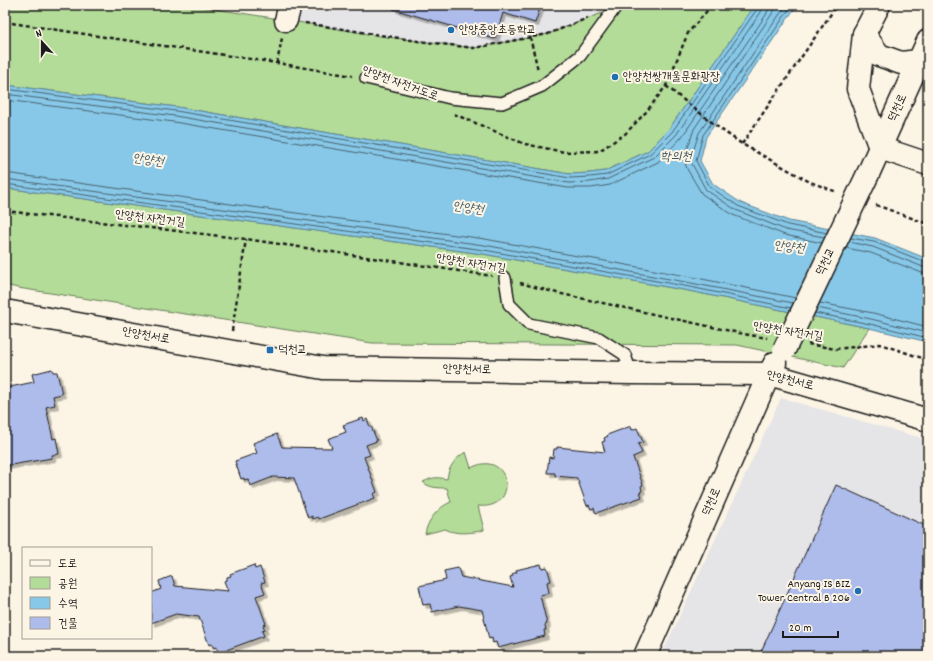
<svg xmlns="http://www.w3.org/2000/svg" width="933" height="661" viewBox="0 0 933 661" font-family="Dekko,'Poor Story',sans-serif">
	<style>
		.built { fill: #e5e4e7 }
		.green { fill: #b3dc98; stroke: #687c5a }
		.water { fill: #87c8e8; stroke: #5c8396 }
		.lines { fill: none; stroke-linecap: round; stroke-linejoin: round }
		.shore { stroke: #47616e; stroke-width: 1 }
		.building { fill: #aebcec; stroke: #1c1c1c; filter: url(#shadow) }
		.lane-casing { stroke: #1c1c1c; stroke-width: 14 }
		.street-casing { stroke: #1c1c1c; stroke-width: 25 }
		.secondary-casing { stroke: #1c1c1c; stroke-width: 25 }
		.path { stroke: #1c1c1c; stroke-width: 2.5; stroke-dasharray: 4 3; stroke-linecap: butt }
		.lane { stroke: #fcf5e5; stroke-width: 11 }
		.street { stroke: #fcf5e5; stroke-width: 22 }
		.secondary { stroke: #fcf5e5; stroke-width: 22 }
		.secondary-bridge-casing { stroke: #1c1c1c; stroke-width: 25; stroke-linecap: butt }
		.secondary-bridge { stroke: #fcf5e5; stroke-width: 22 }
		.poi-dot { fill: #1f6fb2; stroke: #fcf5e5; stroke-width: 1.5 }
		.labels { text-anchor: middle; dominant-baseline: central; stroke-width: 4; stroke-linejoin: round; paint-order: stroke }
		.poi-label { font-size: 12px; fill: #1c1c1c; stroke: #fcf5e5; text-anchor: start }
		.street-label { font-size: 12px; fill: #1c1c1c; stroke: #fcf5e5 }
		.water-label { font-size: 13px; font-style: italic; fill: #415863; stroke: #fcf5e5 }
	</style>
	<defs>
		<filter id="shadow"><feDropShadow dx="3.5" dy="3.5" stdDeviation="0" flood-color="#0004"/></filter>
	</defs>
	<rect width="100%" height="100%" fill="#fcf5e5"/>
	<filter id="ink" filterUnits="userSpaceOnUse"><feTurbulence type="fractalNoise" baseFrequency=".025" numOctaves="2"/><feDisplacementMap in="SourceGraphic" scale="8" xChannelSelector="R" yChannelSelector="G"/><feConvolveMatrix kernelMatrix="1 2 1 2 8 2 1 2 1" color-interpolation-filters="sRGB"/></filter>
	<g filter="url(#ink)">
		<!-- built -->
		<g class="built">
			<path d="M290 5H620L615 8 548 34 474 48 380 36 286 20Z"/>
			<path d="M781 398 928 440V656H661Z"/>
		</g>
		<!-- green -->
		<g class="green">
			<path d="M5 5H189L286 20 380 36 474 48 548 34 615 8 620 5H755L669 129 648 151 605 171 590 173 570 174 177 107 5 85Z"/>
			<path d="M5 188 483 254 689 291 869 328 843 368 737 345 372 343 18 288 5 285Z"/>
			<path d="M466 452 471 468C510 447 522 511 478 506L484 530C473 533 456 535 445 529L425 534C427 521 438 507 451 502L447 488C438 488 429 488 423 482 434 477 435 477 447 479 448 468 456 457 466 452Z"/>
		</g>
		<!-- water -->
		<path class="water" d="M755 5H797L706 137 700 161 713 184 741 203 789 221 875 238 928 259V342L869 328 689 291 483 254 5 188V85L177 107 570 174 590 173 605 171 648 151 669 129Z"/>
		<g class="lines">
			<!-- shore -->
			<g class="shore">
				<path d="M778 5 694 129 685 157V163L687 169 702 194 733 215 785 235 822 243"/>
				<path d="M786 5 699 133 691 158V162L706 190 736 210 786 230 824 237"/>
				<path d="M792 5 703 135 696 161 710 187 738 206 788 225 827 233"/>
				<path d="M5 89 176 111 570 178 590 177 607 175 650 154 672 132 757 9 758 5"/>
				<path d="M5 94 175 116 569 183 590 182 608 179 654 157 676 135 761 12 763 5"/>
				<path d="M5 100 174 122 568 188H591L610 185 658 162 681 138 766 15 768 10 769 5"/>
				<path d="M5 173 485 239 692 277 796 298"/>
				<path d="M5 179 484 245 691 283 793 303"/>
				<path d="M5 184 484 250 690 287 791 308"/>
				<path d="M851 238 874 242 925 262H928"/>
				<path d="M849 242 873 247 923 267H928"/>
				<path d="M846 248 871 253 922 273H928"/>
				<path d="M820 303 873 313 928 327"/>
				<path d="M817 308 871 319 928 333"/>
				<path d="M815 313 870 324 928 338"/>
			</g>
		</g>
		<!-- building -->
		<g class="building">
			<path d="M394 5H541L535 23 503 13 495 39 393 9Z"/>
			<path d="M52 369 53 372H57L62 394 53 396 55 405 46 407 53 439 56 438 59 454 52 455V458L5 466V388L34 382 32 374Z"/>
			<path d="M363 418 364 421 367 419 370 427 371 426 377 441 366 445 370 455 364 457 377 492 373 494 375 498 319 519 318 517 313 519 312 516 308 518 294 478 273 477 250 486 248 479 244 480V478L241 479 235 461 257 453 253 443 277 434 282 447 332 448 328 439 346 432 343 425Z"/>
			<path d="M631 426 632 430 637 428 643 442 638 444 642 453 633 457 643 485 641 486 642 491 640 492 642 497 596 513 594 508 591 509 589 505 587 506 577 478 555 476V473H547L549 457 553 458 554 449H557V447L605 452 602 442 605 441 604 438 608 436 607 435Z"/>
			<path d="M836 485 928 527V656H759Z"/>
			<path d="M541 564 542 568 547 567 551 581 547 582 549 593 540 595 547 624 545 625 546 630H544L545 636 498 648 496 642 493 643 492 638 489 639 482 610 459 606 432 612 430 604 423 605 419 586 446 580 444 571 458 568 461 577 513 587 510 577 513 576 512 574 517 572 516 570Z"/>
			<path d="M254 565 255 569 260 567 265 582 261 583 265 593 256 596 266 624 263 625 265 630 262 631 264 636 218 653 217 647 214 648 212 644 209 645 199 617 176 614 151 623V593L161 589 159 581 172 576 175 586 228 591 224 581 227 580V577L231 576 230 574Z"/>
		</g>
		<g class="lines">
			<!-- lane casing -->
			<g class="lane-casing">
				<g id="lane">
					<path d="M366 78 450 98 502 103 542 86 580 56 615 8"/>
					<path d="M505 278 509 304 529 324 599 338 625 355 631 373"/>
				</g>
			</g>
			<!-- street casing -->
			<g class="street-casing">
				<path id="street" d="M286 20 290 5"/>
			</g>
			<!-- secondary casing -->
			<g class="secondary-casing">
				<g id="secondary">
					<path d="M879 5 864 34 858 89 880 148 928 164"/>
					<path d="M864 34 879 55 901 63 919 61"/>
					<path d="M868 174 928 41"/>
					<path d="M5 311 323 368 631 373 769 374 928 420"/>
					<path d="M645 656 769 374 775 363"/>
				</g>
			</g>
			<!-- path -->
			<g class="path">
				<path d="M5 22 277 63 352 76"/>
				<path d="M305 23 418 41 474 48 548 34 588 18"/>
				<path d="M530 37 538 70"/>
				<path d="M277 63 282 38"/>
				<path d="M666 86 719 128 742 144 810 182 837 192"/>
				<path d="M454 114 525 144 564 152 599 151 625 134 647 111 666 86 688 33 712 5"/>
				<path d="M742 144 837 5"/>
				<path d="M876 205 928 224"/>
				<path d="M5 211 246 239 492 276"/>
				<path d="M520 283 557 293 744 334 767 338"/>
				<path d="M232 331 246 239"/>
				<path d="M808 344 836 349 880 344 928 360"/>
			</g>
			<!-- lane -->
			<use href="#lane" class="lane"/>
			<!-- street -->
			<use href="#street" class="street"/>
			<!-- secondary -->
			<use href="#secondary" class="secondary"/>
			<!-- secondary-bridge casing -->
			<g class="secondary-bridge-casing">
				<path id="secondary-bridge" d="M784 350 868 174"/>
			</g>
			<!-- secondary-bridge -->
			<use href="#secondary-bridge" class="secondary-bridge"/>
		</g>
	</g>
	<!-- markers -->
	<g class="poi-dot">
		<circle cx="451" cy="30" r="4"/>
		<circle cx="615" cy="77" r="4"/>
		<rect x="266" y="346" width="8" height="8" rx="2"/>
		<circle cx="858" cy="591" r="4"/>
	</g>
	<g class="labels">
		<!-- poi labels -->
		<g class="poi-label">
			<text x="459" y="30">안양중앙초등학교</text>
			<text x="623" y="77">안양천쌍개울문화광장</text>
			<text x="278" y="350">덕천교</text>
			<text x="850" y="584" text-anchor="end">Anyang IS BIZ<tspan x="850" dy="14">Tower Central B 206</tspan></text>
		</g>
		<!-- street labels -->
		<g class="street-label">
			<text transform="translate(400 84) rotate(20)">안양천 자전거도로</text>
			<text transform="translate(898 108) rotate(-65)">덕천로</text>
			<text transform="translate(150 219) rotate(7)">안양천 자전거길</text>
			<text transform="translate(826 262) rotate(-64)">덕천교</text>
			<text transform="translate(471 264) rotate(9)">안양천 자전거길</text>
			<text transform="translate(788 332) rotate(9)">안양천 자전거길</text>
			<text transform="translate(146 336) rotate(10)">안양천서로</text>
			<text transform="translate(467 370) rotate(1)">안양천서로</text>
			<text transform="translate(790 381) rotate(14)">안양천서로</text>
			<text transform="translate(712 502) rotate(-66)">덕천로</text>
		</g>
		<!-- water labels -->
		<g class="water-label">
			<text x="676" y="157">학의천</text>
			<text transform="translate(148 161) rotate(8)">안양천</text>
			<text transform="translate(468 209) rotate(8)">안양천</text>
			<text transform="translate(789 248) rotate(6)">안양천</text>
		</g>
	</g>
	<!-- margin -->
	<rect width="933" height="661" fill="none" stroke="#fcf5e5" stroke-width="20"/>
	<rect x="10" y="10" width="913" height="641" fill="none" stroke="#1c1c1c" stroke-width="1.5" filter="url(#ink)"/>
	<!-- legend -->
	<rect x="22" y="547" width="130" height="92" fill="#fcf5e5" stroke="#a29e95"/>
	<rect x="30" y="560" width="20" height="6" fill="#fcf5e5" stroke="#a29e95"/>
	<text x="58" y="567" font-size="12" fill="#1c1c1c">도로</text>
	<rect x="30" y="577" width="20" height="12" fill="#b3dc98" stroke="#a29e95"/>
	<text x="58" y="587" font-size="12" fill="#1c1c1c">공원</text>
	<rect x="30" y="597" width="20" height="12" fill="#87c8e8" stroke="#a29e95"/>
	<text x="58" y="607" font-size="12" fill="#1c1c1c">수역</text>
	<rect x="30" y="617" width="20" height="12" fill="#aebcec" stroke="#a29e95"/>
	<text x="58" y="627" font-size="12" fill="#1c1c1c">건물</text>
	<!-- north arrow -->
	<g transform="translate(42 42) rotate(339)" stroke="#fcf5e5" stroke-width="3" paint-order="stroke">
	<path d="M0-3L7 15L0 10L-7 15Z" fill="#1c1c1c"/>
	<text y="-6" font-size="11" font-weight="bold" text-anchor="middle" fill="#1c1c1c">N</text>
	</g>
	<!-- scale -->
	<path d="M783 631v6h55v-6" fill="none" stroke="#1c1c1c" stroke-width="2"/>
	<text x="789" y="631" font-size="12" fill="#1c1c1c" stroke="#fcf5e5" stroke-width="3" paint-order="stroke">20 m</text>
</svg>
